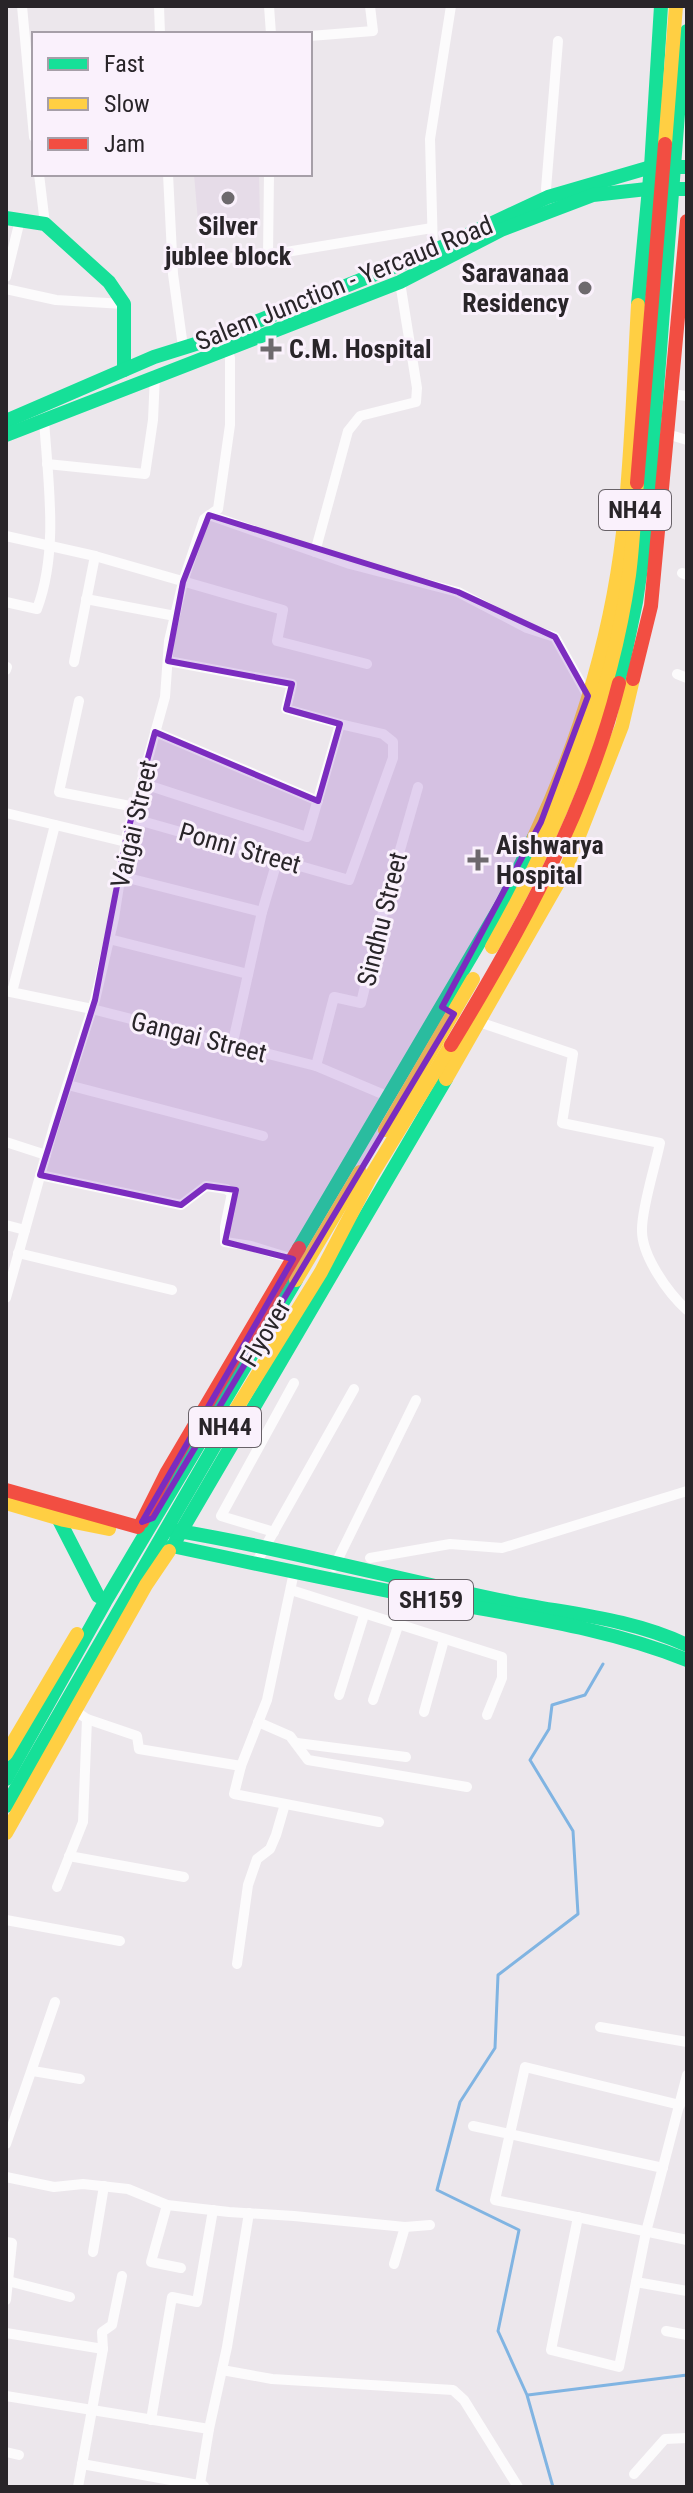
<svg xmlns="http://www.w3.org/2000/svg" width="693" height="2493" viewBox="0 0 693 2493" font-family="'Roboto Condensed',sans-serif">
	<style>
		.built { fill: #e6dce8 }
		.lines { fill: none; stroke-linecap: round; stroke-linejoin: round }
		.stream { stroke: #80b4e2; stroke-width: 3 }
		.street { stroke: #fcfbfc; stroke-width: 10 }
		.fast { stroke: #16e098; stroke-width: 14 }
		.slow { stroke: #ffcf43; stroke-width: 14 }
		.jam { stroke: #f24e42; stroke-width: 14 }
		.marked { fill: #7b2cbf; fill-opacity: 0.2; stroke: #7b2cbf; stroke-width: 6; stroke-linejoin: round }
		.poi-dot { fill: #6d696d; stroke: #faf1fc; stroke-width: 3 }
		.labels { text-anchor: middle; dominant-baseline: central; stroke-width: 6; stroke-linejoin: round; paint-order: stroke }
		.shield { fill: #faf1fc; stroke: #686268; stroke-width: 2 }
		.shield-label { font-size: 24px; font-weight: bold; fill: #292529 }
		.poi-label { font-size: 26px; font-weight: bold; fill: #292529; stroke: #faf1fc; text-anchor: start }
		.street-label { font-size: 26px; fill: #292529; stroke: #faf1fc }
	</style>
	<rect width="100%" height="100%" fill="#ece7ec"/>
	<!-- built -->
	<path class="built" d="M194 174H259L260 222 198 221Z"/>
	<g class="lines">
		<!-- stream -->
		<g class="stream">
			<path d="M528 2395 687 2375"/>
			<path d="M553 2487 527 2395 498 2331 519 2230 437 2190 460 2102 495 2048 498 1975 578 1914 573 1831 530 1760 549 1729 552 1705 585 1695 603 1664"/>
		</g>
		<!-- street -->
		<g class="street">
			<path d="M22 6 34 137"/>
			<path d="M159 6 160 34"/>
			<path d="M269 6 271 34"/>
			<path d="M310 36 373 31 370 6"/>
			<path d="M39 174 45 224"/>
			<path d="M168 174 173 274 183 347"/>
			<path d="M548 197 546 189 558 41"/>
			<path d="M433 251 430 139 451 6"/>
			<path d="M268 255 269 174"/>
			<path d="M173 262 268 255 432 228"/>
			<path d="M6 277 20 220"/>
			<path d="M6 289 56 300 124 304"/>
			<path d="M671 394 687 396"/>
			<path d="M667 434 687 440"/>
			<path d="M47 464 145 474 153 420 155 375"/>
			<path d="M209 515 350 564 458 592 527 628 555 637 588 696"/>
			<path d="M6 536 95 556 283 610 277 641 367 664"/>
			<path d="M315 552 348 431 360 416 416 402 417 388 400 282"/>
			<path d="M682 573 687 575"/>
			<path d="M86 599 175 616"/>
			<path d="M6 602 37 609C59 551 48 481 44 420"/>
			<path d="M168 661 292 684 286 709 340 724"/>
			<path d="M74 662 95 556"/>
			<path d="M6 670 7 667"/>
			<path d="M677 674 687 678"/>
			<path d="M79 701 59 792 135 807"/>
			<path d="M155 732 318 801"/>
			<path d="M6 813 126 842"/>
			<path d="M131 818 349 880 393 758V742L383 734 340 724 307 837 141 783"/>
			<path d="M120 876 262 912"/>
			<path d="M109 939 248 974"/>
			<path d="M6 991 92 1009 316 1066 387 1096"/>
			<path d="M12 992 55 825"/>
			<path d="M473 1020 573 1054 562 1123 660 1143C655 1167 642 1207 642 1229 641 1255 668 1293 687 1310"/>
			<path d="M232 1046 262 912 278 858"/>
			<path d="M316 1066 334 997 361 1003 388 892 418 787"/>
			<path d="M68 1085 263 1136"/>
			<path d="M6 1142 46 1155"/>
			<path d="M40 1175 181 1205 206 1186 226 1189 232 1193 225 1227V1242L251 1246 293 1259"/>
			<path d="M6 1225 25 1230"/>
			<path d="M18 1253 172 1290"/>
			<path d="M6 1298 54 1126 95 1000 114 918 127 834 165 697 169 641 183 582 204 519 218 509 230 425V358L227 349"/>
			<path d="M274 1532 221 1516 294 1383"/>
			<path d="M370 1558 450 1544 502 1548 687 1491"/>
			<path d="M255 1565 354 1389"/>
			<path d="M334 1567 416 1400"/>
			<path d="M294 1572 267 1700 241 1766 234 1794 379 1822"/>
			<path d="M291 1590 502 1657V1678L487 1715"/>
			<path d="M339 1695 364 1615"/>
			<path d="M373 1700 398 1626"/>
			<path d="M77 1712 87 1719 137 1736 139 1749 241 1766"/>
			<path d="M424 1712 444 1640"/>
			<path d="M258 1722 290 1736 308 1760 467 1787"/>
			<path d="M297 1743 406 1757"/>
			<path d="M69 1856 184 1877"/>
			<path d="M57 1887 83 1822 87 1719"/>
			<path d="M6 1920 120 1941"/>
			<path d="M237 1964 248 1885 257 1859 270 1849 276 1835 285 1804"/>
			<path d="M600 2027 687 2042"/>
			<path d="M33 2071 80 2079"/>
			<path d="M680 2105 525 2067 495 2200 687 2240"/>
			<path d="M473 2126 663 2168"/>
			<path d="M6 2144 55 2002"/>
			<path d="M6 2177 54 2187 83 2184 128 2189 167 2205 229 2212 294 2216 405 2227 430 2225"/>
			<path d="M167 2205 151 2262 181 2268"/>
			<path d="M578 2217 551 2350 619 2367 646 2232 687 2075"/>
			<path d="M6 2242 12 2243 6 2300"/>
			<path d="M93 2252 104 2186"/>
			<path d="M394 2264 405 2227"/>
			<path d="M8 2281 70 2297"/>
			<path d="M636 2282 687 2291"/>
			<path d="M666 2331 687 2335"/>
			<path d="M6 2333 103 2349 78 2487"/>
			<path d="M103 2349 102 2332 112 2325 122 2276"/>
			<path d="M222 2370 272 2379 453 2390 464 2400 518 2487"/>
			<path d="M6 2396 209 2429 200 2484"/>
			<path d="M151 2420 172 2297 197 2302 213 2210"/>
			<path d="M209 2429 227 2347 249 2213"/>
			<path d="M6 2452 19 2455"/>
			<path d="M82 2464 204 2486"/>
			<path d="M634 2474 665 2439 687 2438"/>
		</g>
		<!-- fast -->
		<g class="fast">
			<path d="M6 218 45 224 109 282 124 304V370"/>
			<path d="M638 305 651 167 661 6"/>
			<path d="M6 421 154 357 218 337 433 251 548 197 651 167H687"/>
			<path d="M6 435 400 282 501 230 593 195 647 189H687"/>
			<path d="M619 683 636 602 646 534 678 114 687 31"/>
			<path d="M299 1248 503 902 534 837"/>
			<path d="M58 1518 98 1596"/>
			<path d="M173 1530C286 1549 397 1579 509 1602 569 1614 630 1618 687 1645"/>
			<path d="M176 1540 446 1079"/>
			<path d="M172 1546C261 1565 350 1584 440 1601 524 1617 607 1628 687 1660"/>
			<path d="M6 1779 105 1602 296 1280"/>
			<path d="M6 1806 230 1419"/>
		</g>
		<!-- slow -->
		<g class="slow">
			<path d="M665 144 676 6"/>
			<path d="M534 837C582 736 615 624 625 513 632 444 634 375 638 305"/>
			<path d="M492 947C558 831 610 708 629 575 633 545 634 514 637 483"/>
			<path d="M446 1079 566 869 622 726 633 679"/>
			<path d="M385 1130 473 979"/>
			<path d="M296 1280 360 1172"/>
			<path d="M230 1419 321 1272 371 1176 451 1045"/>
			<path d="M6 1503 64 1520 109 1529"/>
			<path d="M6 1754 77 1634"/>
			<path d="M6 1833 146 1585 169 1551"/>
		</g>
		<!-- jam -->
		<g class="jam">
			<path d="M637 483 665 144"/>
			<path d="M633 679 651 606 687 221"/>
			<path d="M451 1045C520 931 586 813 619 683"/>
			<path d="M6 1490 138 1527"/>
			<path d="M142 1522 167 1472 299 1248"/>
		</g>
	</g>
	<!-- marked area -->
	<path class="marked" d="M209 515 458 592 555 637 588 696 541 822 442 1007 454 1014 153 1518 142 1522 293 1259 225 1242 236 1190 206 1186 181 1205 40 1175 95 1000 127 834 155 732 318 801 340 724 286 709 292 684 168 661 183 582Z"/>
	<!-- markers -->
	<g class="poi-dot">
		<circle cx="228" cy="198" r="8"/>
		<circle cx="585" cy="288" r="8"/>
		<path d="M267 337h8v8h8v8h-8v8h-8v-8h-8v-8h8z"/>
		<path d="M474 848h8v8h8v8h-8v8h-8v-8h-8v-8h8z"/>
	</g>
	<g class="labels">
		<!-- shield labels -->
		<g class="shield">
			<rect x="599" y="490" width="72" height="40" rx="6"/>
			<rect x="189" y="1407" width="72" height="40" rx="6"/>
			<rect x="389" y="1580" width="84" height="40" rx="6"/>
		</g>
		<g class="shield-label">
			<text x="635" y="510">NH44</text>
			<text x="225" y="1427">NH44</text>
			<text x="431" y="1600">SH159</text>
		</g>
		<!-- poi labels -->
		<g class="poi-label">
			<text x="228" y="226" text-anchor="middle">Silver<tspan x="228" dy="30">jublee block</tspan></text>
			<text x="569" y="273" text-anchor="end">Saravanaa<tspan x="569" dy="30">Residency</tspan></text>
			<text x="289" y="349">C.M. Hospital</text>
			<text x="496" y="845">Aishwarya<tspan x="496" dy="30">Hospital</tspan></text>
		</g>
		<!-- street labels -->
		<g class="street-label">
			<text transform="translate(344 283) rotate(-22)">Salem Junction - Yercaud Road</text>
			<text transform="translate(134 824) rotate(-77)">Vaigai Street</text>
			<text transform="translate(240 848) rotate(16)">Ponni Street</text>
			<text transform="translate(382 919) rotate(-76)">Sindhu Street</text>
			<text transform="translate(199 1037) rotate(14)">Gangai Street</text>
			<text transform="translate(265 1333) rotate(-59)">Flyover</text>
		</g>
	</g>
	<!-- border -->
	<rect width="693" height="2493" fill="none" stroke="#292529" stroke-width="16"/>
	<!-- legend -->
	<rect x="32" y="32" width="280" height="144" fill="#faf1fc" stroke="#a69fa8" stroke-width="2"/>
	<rect x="48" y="58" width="40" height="12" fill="#16e098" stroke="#a69fa8" stroke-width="2"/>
	<text x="104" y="72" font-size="24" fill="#292529">Fast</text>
	<rect x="48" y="98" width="40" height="12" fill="#ffcf43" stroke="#a69fa8" stroke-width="2"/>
	<text x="104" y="112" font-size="24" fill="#292529">Slow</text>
	<rect x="48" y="138" width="40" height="12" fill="#f24e42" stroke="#a69fa8" stroke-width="2"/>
	<text x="104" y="152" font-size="24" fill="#292529">Jam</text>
</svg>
